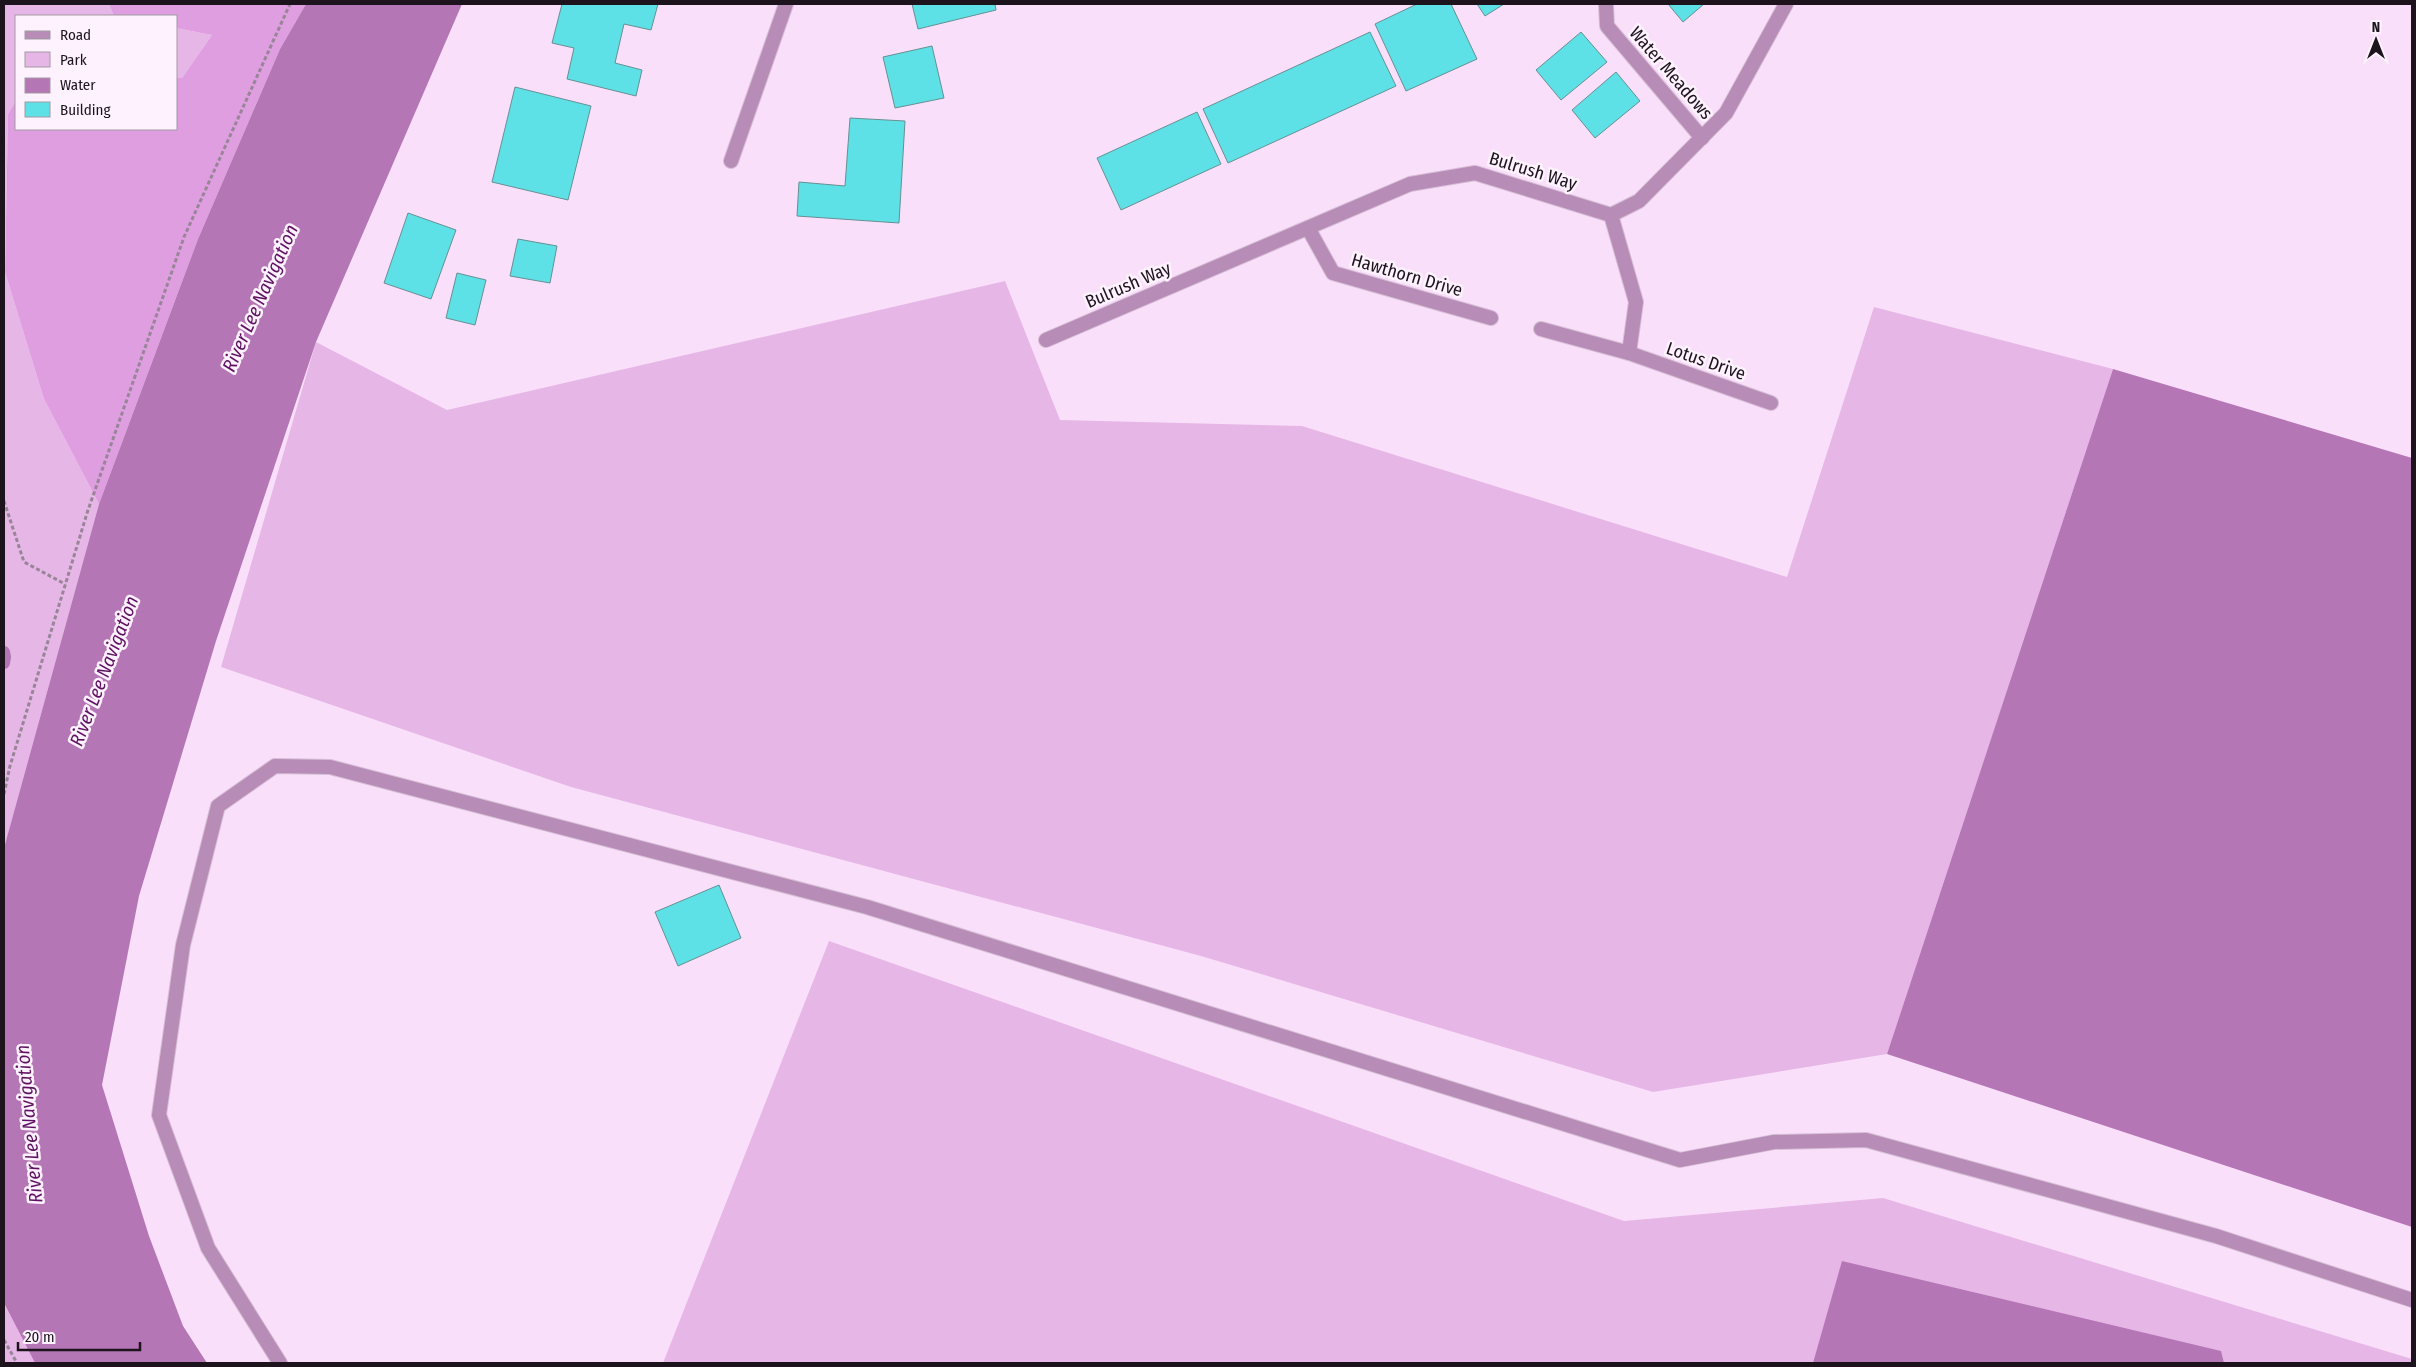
<svg xmlns="http://www.w3.org/2000/svg" width="2416" height="1367" viewBox="0 0 2416 1367" font-family="'Fira Sans Condensed',sans-serif">
	<style>
		.green { fill: #e6b7e6 }
		.forest { fill: #df9ee0 }
		.water { fill: #b576b6 }
		.lines { fill: none; stroke-linecap: round; stroke-linejoin: round }
		.stream { stroke: #b576b6; stroke-width: 12 }
		.building { fill: #5de1e7; stroke: #669092 }
		.service-casing { stroke: #d6bed6; stroke-width: 16 }
		.minor-casing { stroke: #d6bed6; stroke-width: 16 }
		.path { stroke: #988598; stroke-width: 3; stroke-dasharray: 4 2.5; stroke-linecap: butt }
		.service { stroke: #b78cb7; stroke-width: 14 }
		.minor { stroke: #b78cb7; stroke-width: 14 }
		.labels { text-anchor: middle; dominant-baseline: central; stroke-width: 5; stroke-linejoin: round; paint-order: stroke }
		.street-label { font-size: 18px; fill: #1c131c; stroke: #fdf2fd }
		.water-label { font-size: 19px; font-style: italic; fill: #5e1062; stroke: #fdf2fd }
	</style>
	<rect width="100%" height="100%" fill="#fadffa"/>
	<!-- green -->
	<g class="green">
		<path d="M4 4H109L114 16H16V101L8 114 5 272 44 399 99 504 4 848Z"/>
		<path d="M176 28 212 35 182 78H176Z"/>
		<path d="M1005 281 1060 420 1302 426 1787 577 1874 307 2113 369 1887 1054 1653 1092 1201 956 571 787 221 667 316 342 447 410Z"/>
		<path d="M829 941 1624 1221 1883 1198 2412 1359V1363H663Z"/>
		<path d="M4 1303 35 1363H4Z"/>
	</g>
	<!-- forest -->
	<path class="forest" d="M109 4H306L280 49 198 239 99 504 44 399 5 272 8 114 16 101V129H176V78H182L212 35 176 28V16H114Z"/>
	<!-- water -->
	<g class="water">
		<path d="M306 4H462L316 342 216 641 139 896 102 1085 149 1236 183 1326 207 1363H35L4 1303V848L99 504 198 239 280 49Z"/>
		<path d="M2113 369 2412 458V1227L1887 1054Z"/>
		<path d="M1842 1261 2221 1351 2224 1363H1813Z"/>
	</g>
	<g class="lines">
		<!-- stream -->
		<path class="stream" d="M4 652 5 657 4 663"/>
	</g>
	<!-- building -->
	<g class="building">
		<path d="M562 4H658L651 30 624 24 615 63 642 70 636 96 567 79 574 48 552 43Z"/>
		<path d="M912 4H995L996 10 918 29Z"/>
		<path d="M1417 4H1451L1477 59 1406 91 1375 24Z"/>
		<path d="M1477 4H1504L1485 16Z"/>
		<path d="M1668 4H1704L1683 22Z"/>
		<path d="M1370 32 1396 86 1228 163 1203 109Z"/>
		<path d="M1581 32 1607 62 1561 100 1536 70Z"/>
		<path d="M932 46 944 98 895 108 883 57Z"/>
		<path d="M1616 72 1640 101 1595 138 1572 110Z"/>
		<path d="M515 87 591 106 568 200 492 182Z"/>
		<path d="M1197 112 1221 164 1121 210 1097 158Z"/>
		<path d="M850 118 905 121 899 223 797 216 799 182 845 186Z"/>
		<path d="M408 213 456 230 431 299 384 283Z"/>
		<path d="M518 239 557 246 550 283 510 276Z"/>
		<path d="M457 273 486 280 475 325 446 318Z"/>
		<path d="M719 885 741 938 678 966 655 912Z"/>
	</g>
	<g class="lines">
		<!-- service casing -->
		<g class="service-casing">
			<path id="service" d="M280 1363 208 1248 159 1115 183 945 218 806 275 766 330 767 867 907 1680 1160 1774 1142 1866 1140 2216 1236 2412 1300"/>
		</g>
		<!-- minor casing -->
		<g class="minor-casing">
			<g id="minor">
				<path d="M1606 4 1607 26 1702 138"/>
				<path d="M731 161 786 4"/>
				<path d="M1611 215 1636 302 1629 353"/>
				<path d="M1308 228 1333 273 1491 318"/>
				<path d="M1541 329 1629 353 1771 403"/>
				<path d="M1046 340 1410 184 1475 173 1611 215 1639 201 1726 113 1786 4"/>
			</g>
		</g>
		<!-- path -->
		<g class="path">
			<path d="M4 501 24 562 65 584"/>
			<path d="M4 794 10 766 88 510 184 237 290 4"/>
			<path d="M4 1340 17 1363"/>
		</g>
		<!-- service -->
		<use href="#service" class="service"/>
		<!-- minor -->
		<use href="#minor" class="minor"/>
	</g>
	<g class="labels">
		<!-- street labels -->
		<g class="street-label">
			<text transform="translate(1671 73) rotate(49)">Water Meadows</text>
			<text transform="translate(1533 171) rotate(17)">Bulrush Way</text>
			<text transform="translate(1407 275) rotate(16)">Hawthorn Drive</text>
			<text transform="translate(1128 285) rotate(-23)">Bulrush Way</text>
			<text transform="translate(1706 361) rotate(19)">Lotus Drive</text>
		</g>
		<!-- water labels -->
		<g class="water-label">
			<text transform="translate(260 298) rotate(-66)">River Lee Navigation</text>
			<text transform="translate(104 671) rotate(-69)">River Lee Navigation</text>
			<text transform="translate(29 1124) rotate(-95)">River Lee Navigation</text>
		</g>
	</g>
	<!-- border -->
	<rect width="2416" height="1367" fill="none" stroke="#1c131c" stroke-width="10"/>
	<!-- legend -->
	<rect x="15" y="15" width="162" height="115" fill="#fdf2fd" stroke="#a399a3"/>
	<rect x="25" y="31" width="25" height="8" fill="#b78cb7" stroke="#a399a3"/>
	<text x="60" y="40" font-size="15" fill="#1c131c">Road</text>
	<rect x="25" y="52" width="25" height="15" fill="#e6b7e6" stroke="#a399a3"/>
	<text x="60" y="65" font-size="15" fill="#1c131c">Park</text>
	<rect x="25" y="78" width="25" height="15" fill="#b576b6" stroke="#a399a3"/>
	<text x="60" y="90" font-size="15" fill="#1c131c">Water</text>
	<rect x="25" y="102" width="25" height="15" fill="#5de1e7" stroke="#a399a3"/>
	<text x="60" y="115" font-size="15" fill="#1c131c">Building</text>
	<!-- north arrow -->
	<g transform="translate(2376 40)" stroke="#fdf2fd" stroke-width="4" paint-order="stroke">
	<path d="M0-4L9 19L0 12L-9 19Z" fill="#1c131c"/>
	<text y="-8" font-size="14" font-weight="bold" text-anchor="middle" fill="#1c131c">N</text>
	</g>
	<!-- scale -->
	<path d="M18 1342v8h122v-8" fill="none" stroke="#1c131c" stroke-width="2.5"/>
	<text x="25" y="1342" font-size="15" fill="#1c131c" stroke="#fdf2fd" stroke-width="4" paint-order="stroke">20 m</text>
</svg>
